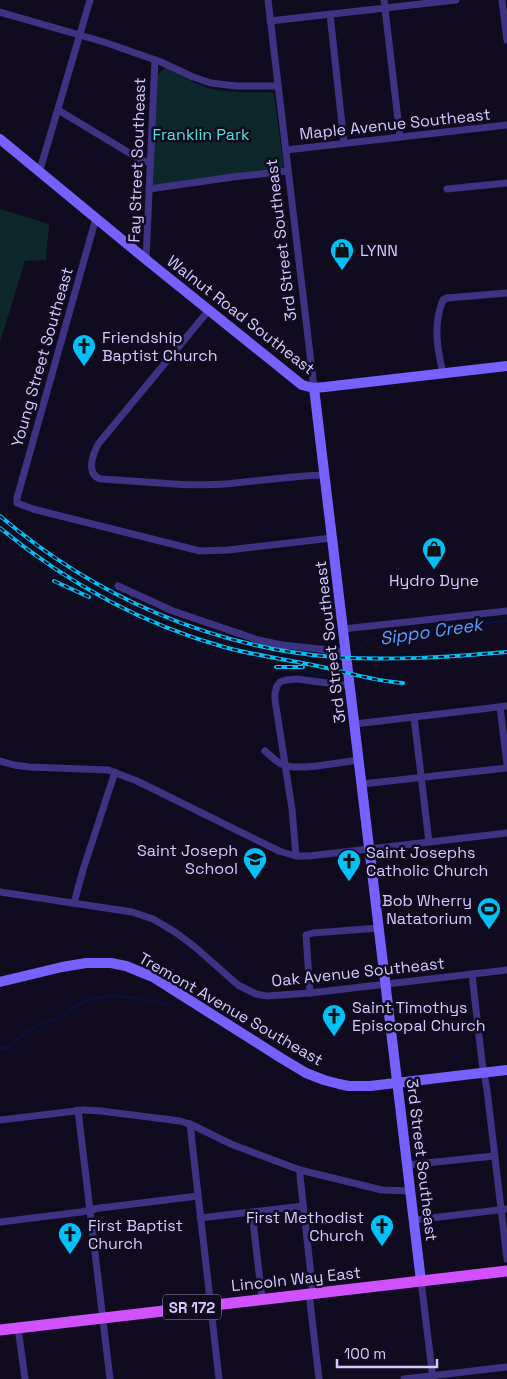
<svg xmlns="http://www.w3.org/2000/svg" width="507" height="1379" viewBox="0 0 507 1379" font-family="'Space Grotesk',sans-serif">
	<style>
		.green { fill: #0d282a }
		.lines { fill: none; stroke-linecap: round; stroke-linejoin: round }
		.stream { stroke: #05133e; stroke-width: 2 }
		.street { stroke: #3e3283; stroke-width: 7 }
		.secondary { stroke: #7661ff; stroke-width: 10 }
		.primary { stroke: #d251ff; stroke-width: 11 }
		.rail-casing { stroke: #00c0f5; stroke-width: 4 }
		.rail { stroke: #110b20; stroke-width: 2; stroke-dasharray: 5.5; stroke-linecap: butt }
		.labels { text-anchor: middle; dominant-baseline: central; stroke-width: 5; stroke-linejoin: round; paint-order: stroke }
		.shield { fill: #110b20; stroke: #9b91bc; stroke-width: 1 }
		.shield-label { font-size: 15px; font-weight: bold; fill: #d6caff }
		.street-label { font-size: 16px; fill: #d6caff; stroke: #110b20 }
		.park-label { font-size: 16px; fill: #4ce8d3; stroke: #110b20 }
		.poi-label { font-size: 16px; fill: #d6caff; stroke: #110b20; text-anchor: start }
		.water-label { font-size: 18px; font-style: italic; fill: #589eff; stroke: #110b20 }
	</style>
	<rect width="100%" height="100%" fill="#110b20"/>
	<!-- green -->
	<g class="green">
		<path d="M165 69H169C183 76 196 85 211 89 231 93 250 92 270 92L274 94 284 169 152 186 157 76 161 71Z"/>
		<path d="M0 209 49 224 46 260 25 261 0 342Z"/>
	</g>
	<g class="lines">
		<!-- stream -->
		<g class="stream">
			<path d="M358 649 364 644 373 639 404 633 507 621"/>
			<path d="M304 672 321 675 332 673"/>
			<path d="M0 1048H9C26 1029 36 1027 58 1017 66 1013 73 1007 81 1003 105 990 144 999 169 1005"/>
		</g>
		<!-- street -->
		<g class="street">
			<path d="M268 0 314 388"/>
			<path d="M384 0 400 137"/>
			<path d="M502 0 507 40"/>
			<path d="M0 12 104 42 161 62 193 77 211 83 236 86H278"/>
			<path d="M330 14 344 143"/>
			<path d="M270 21 456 0"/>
			<path d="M58 110 141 160 150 163"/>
			<path d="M286 150 507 125"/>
			<path d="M39 171 42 163 90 0"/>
			<path d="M149 189 233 177 288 171"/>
			<path d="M447 189 507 183"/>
			<path d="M96 218 17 498V503L33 509 200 551 228 550 332 538"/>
			<path d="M146 260 155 60"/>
			<path d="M209 310 99 443C93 453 85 475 101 479 142 481 184 487 225 484 258 481 291 476 325 475"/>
			<path d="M443 373C437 348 433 324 443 300L447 298 507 293"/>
			<path d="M118 586 173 611 258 640 282 645 347 652"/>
			<path d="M343 629 507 611"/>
			<path d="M500 707 507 764"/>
			<path d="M414 717 429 842"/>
			<path d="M355 724 507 706"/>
			<path d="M265 751C271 756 277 763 284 765 299 771 341 762 359 760"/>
			<path d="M0 761 14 765 29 767 108 770 137 781 279 851 296 856H309L507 833"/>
			<path d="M362 784 507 768"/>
			<path d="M296 856 292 809 275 700V693L277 686 280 682 286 680 297 679 350 686"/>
			<path d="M0 892 132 912 153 919 175 932 195 947 238 985 256 994 267 996 310 993 507 970"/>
			<path d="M74 903 83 870 115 772"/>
			<path d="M472 974 482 1062 487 1090 507 1259"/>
			<path d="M310 993 306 935 313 933 379 928"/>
			<path d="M78 1110 110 1379"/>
			<path d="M0 1120 84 1110 101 1111 180 1121 190 1124 231 1144 300 1170 382 1190 410 1191"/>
			<path d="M190 1124 219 1379"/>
			<path d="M407 1165 494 1156"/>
			<path d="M300 1170V1176L313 1293"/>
			<path d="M252 1212 262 1299"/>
			<path d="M200 1218 303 1206"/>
			<path d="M414 1220 507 1209"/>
			<path d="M0 1222 81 1212 100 1208 198 1196"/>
			<path d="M421 1281 433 1379"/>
			<path d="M309 1293 319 1379"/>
			<path d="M18 1328 25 1379"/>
			<path d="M404 1379 507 1367"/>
		</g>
		<!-- secondary -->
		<g class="secondary">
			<path d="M0 139 149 262 302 385 314 388 325 387 507 366"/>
			<path d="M314 388 421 1281"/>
			<path d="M0 982 62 967 86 963H111L126 966 153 977 281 1058 306 1073 324 1080 339 1084 349 1086H370L507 1070"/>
		</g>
		<!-- primary -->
		<path class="primary" d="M0 1330 507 1271"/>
		<!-- rail casing -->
		<g class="rail-casing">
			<g id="rail">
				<path d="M0 516C94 596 210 647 333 657 391 661 449 657 507 652"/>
				<path d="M0 528C66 582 142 624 224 647 253 655 284 659 313 665 343 671 372 681 403 683"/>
				<path d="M54 581 89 597"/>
				<path d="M276 667H303"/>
			</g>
		</g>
		<!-- rail -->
		<use href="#rail" class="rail"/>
	</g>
	<!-- icons -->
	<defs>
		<g id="shop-pin" transform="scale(1.25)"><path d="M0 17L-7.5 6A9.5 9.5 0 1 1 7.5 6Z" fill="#00c0f5" stroke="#110b20"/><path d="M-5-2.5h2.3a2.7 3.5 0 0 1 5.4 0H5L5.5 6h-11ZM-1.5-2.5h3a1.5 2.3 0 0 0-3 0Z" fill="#111"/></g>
		<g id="church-pin" transform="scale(1.25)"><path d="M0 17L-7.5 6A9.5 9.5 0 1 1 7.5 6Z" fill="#00c0f5" stroke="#110b20"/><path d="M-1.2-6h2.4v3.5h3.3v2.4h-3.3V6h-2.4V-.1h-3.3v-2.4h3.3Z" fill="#111"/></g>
		<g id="school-pin" transform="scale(1.25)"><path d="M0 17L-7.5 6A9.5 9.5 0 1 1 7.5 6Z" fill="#00c0f5" stroke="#110b20"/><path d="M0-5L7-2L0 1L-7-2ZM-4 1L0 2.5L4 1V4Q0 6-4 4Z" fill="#111"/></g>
		<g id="stadium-pin" transform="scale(1.25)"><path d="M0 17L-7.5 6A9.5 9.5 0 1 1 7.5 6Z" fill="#00c0f5" stroke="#110b20"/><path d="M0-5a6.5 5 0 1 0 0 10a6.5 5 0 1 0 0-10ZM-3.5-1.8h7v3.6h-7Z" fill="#111"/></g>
	</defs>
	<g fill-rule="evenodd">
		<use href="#shop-pin" x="342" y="250"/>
		<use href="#church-pin" x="84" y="346"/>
		<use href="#shop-pin" x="434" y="549"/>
		<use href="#school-pin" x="255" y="859"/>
		<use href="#church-pin" x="349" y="861"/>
		<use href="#stadium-pin" x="489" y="909"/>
		<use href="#church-pin" x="334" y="1016"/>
		<use href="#church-pin" x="382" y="1226"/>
		<use href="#church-pin" x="70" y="1234"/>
	</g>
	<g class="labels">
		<!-- shield labels -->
		<rect class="shield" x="163" y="1294.5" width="58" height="25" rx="4"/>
		<g class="shield-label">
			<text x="192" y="1307">SR 172</text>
		</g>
		<!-- street labels -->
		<g class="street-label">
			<text transform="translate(395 124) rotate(-6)">Maple Avenue Southeast</text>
			<text transform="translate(137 160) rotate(-88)">Fay Street Southeast</text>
			<text transform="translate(281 240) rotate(-97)">3rd Street Southeast</text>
			<text transform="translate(241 315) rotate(38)">Walnut Road Southeast</text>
			<text transform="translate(42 357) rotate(-74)">Young Street Southeast</text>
			<text transform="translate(330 642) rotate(-97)">3rd Street Southeast</text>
			<text transform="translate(358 972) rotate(-6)">Oak Avenue Southeast</text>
			<text transform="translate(231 1009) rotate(30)">Tremont Avenue Southeast</text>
			<text transform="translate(422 1160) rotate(83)">3rd Street Southeast</text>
			<text transform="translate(296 1279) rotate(-6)">Lincoln Way East</text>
		</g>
		<!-- park labels -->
		<g class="park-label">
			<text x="201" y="134">Franklin Park</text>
		</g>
		<!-- poi labels -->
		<g class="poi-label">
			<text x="360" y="250">LYNN</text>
			<text x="102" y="337">Friendship<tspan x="102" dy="18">Baptist Church</tspan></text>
			<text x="434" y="580" text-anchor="middle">Hydro Dyne</text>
			<text x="238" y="850" text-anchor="end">Saint Joseph<tspan x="238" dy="18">School</tspan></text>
			<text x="366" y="852">Saint Josephs<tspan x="366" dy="18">Catholic Church</tspan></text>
			<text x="472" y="900" text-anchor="end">Bob Wherry<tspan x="472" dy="18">Natatorium</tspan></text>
			<text x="352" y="1007">Saint Timothys<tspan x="352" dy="18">Episcopal Church</tspan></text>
			<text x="364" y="1217" text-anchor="end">First Methodist<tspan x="364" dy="18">Church</tspan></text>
			<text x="88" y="1225">First Baptist<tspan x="88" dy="18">Church</tspan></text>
		</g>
		<!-- water labels -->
		<g class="water-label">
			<text transform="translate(431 631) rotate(-8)">Sippo Creek</text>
		</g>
	</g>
	<!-- scale -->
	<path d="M337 1359v8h100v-8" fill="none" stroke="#d6caff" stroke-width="2.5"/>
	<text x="344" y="1359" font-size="15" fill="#d6caff" stroke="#110b20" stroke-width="4" paint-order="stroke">100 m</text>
</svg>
